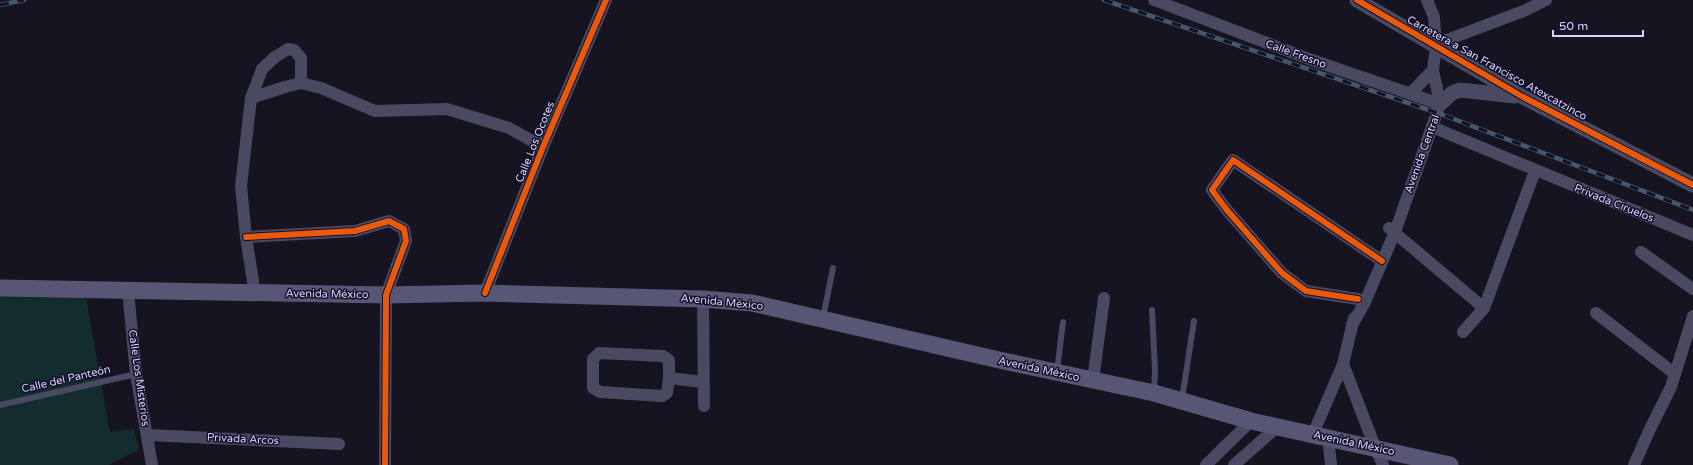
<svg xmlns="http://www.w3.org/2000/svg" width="1693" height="465" viewBox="0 0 1693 465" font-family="'Varela Round',sans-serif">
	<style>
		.green { fill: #132c2d }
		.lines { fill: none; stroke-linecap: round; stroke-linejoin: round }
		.service { stroke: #4a4962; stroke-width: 6 }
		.minor { stroke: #4a4962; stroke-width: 12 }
		.tertiary { stroke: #4a4962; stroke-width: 15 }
		.secondary { stroke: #575674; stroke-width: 17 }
		.rail-casing { stroke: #43596b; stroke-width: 4.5 }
		.rail { stroke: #130f26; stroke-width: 3; stroke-dasharray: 9; stroke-linecap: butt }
		.cycleway-casing { stroke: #130f26; stroke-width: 8 }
		.cycleway { stroke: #e8590c; stroke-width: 6 }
		.labels { text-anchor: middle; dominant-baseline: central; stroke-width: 3; stroke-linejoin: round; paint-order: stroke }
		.street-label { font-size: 11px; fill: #d9d4ff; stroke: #130f26 }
	</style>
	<rect width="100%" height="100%" fill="#161421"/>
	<!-- green -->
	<path class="green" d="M0 297 86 298 110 432 134 429 139 449 109 465H0Z"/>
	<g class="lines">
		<!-- service -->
		<g class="service">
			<path d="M1152 310 1155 371 1154 392"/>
			<path d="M823 318 833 268"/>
			<path d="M1057 371 1063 322"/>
			<path d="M1182 399 1194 321"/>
			<path d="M0 405 136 374"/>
		</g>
		<!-- minor -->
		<g class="minor">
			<path d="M1154 0 1309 59 1440 104"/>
			<path d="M1436 44 1526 10 1546 0"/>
			<path d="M1410 94 1433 70"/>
			<path d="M251 98 285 87 301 83 321 88 375 111 447 109 509 128 543 147"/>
			<path d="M1432 127 1693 235"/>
			<path d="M1389 228 1484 308 1535 171"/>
			<path d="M246 237 355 231 389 221 404 229 406 241 386 295 385 465"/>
			<path d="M1641 252 1693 289"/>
			<path d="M128 291 136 374 152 465"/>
			<path d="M485 293 543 147 606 0"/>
			<path d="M255 294 246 237 241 186 251 98 262 69 275 57 288 49 294 50 301 58V83"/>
			<path d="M703 299 704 406"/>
			<path d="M1358 299 1306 291 1282 273 1226 209 1212 190 1233 160 1382 261"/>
			<path d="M1596 313 1675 374"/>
			<path d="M1354 318 1343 364 1375 447 1383 465"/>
			<path d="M1352 325 1365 302 1395 232 1440 104 1433 70 1436 47 1434 17 1427 0"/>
			<path d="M1463 332 1484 308"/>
			<path d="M599 353 663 356 669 360V378L667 393 662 396 600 392 593 388V359Z"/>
			<path d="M669 378 703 382"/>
			<path d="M1093 380 1104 298"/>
			<path d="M1313 434 1343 364"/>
			<path d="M147 435 339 444"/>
			<path d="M1328 437 1331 465"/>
			<path d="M1206 465 1251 421"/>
			<path d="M1234 465 1277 427"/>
			<path d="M1634 465 1650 429 1671 387 1693 316"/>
		</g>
		<!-- tertiary -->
		<g class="tertiary">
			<path d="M1357 0 1523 97 1693 185"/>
			<path d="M1440 104 1452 93 1460 90 1515 96"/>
		</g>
		<!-- secondary -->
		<path class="secondary" d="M0 288 386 295 485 293 703 299 752 303 999 360 1154 393 1251 421 1450 465"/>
		<!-- rail casing -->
		<g class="rail-casing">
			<g id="rail">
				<path d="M1104 0 1438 113 1693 210"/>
				<path d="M0 5 24 0"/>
			</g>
		</g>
		<!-- rail -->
		<use href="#rail" class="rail"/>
		<!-- cycleway casing -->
		<g class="cycleway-casing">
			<g id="cycleway">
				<path d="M1357 0 1523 97 1693 185"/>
				<path d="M246 237 355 231 389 221 404 229 406 241 386 295 385 465"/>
				<path d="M485 293 543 147 606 0"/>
				<path d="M1358 299 1306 291 1282 273 1226 209 1212 190 1233 160 1382 261"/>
			</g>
		</g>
		<!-- cycleway -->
		<use href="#cycleway" class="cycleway"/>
	</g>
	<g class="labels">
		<!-- street labels -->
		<g class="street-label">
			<text transform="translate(1296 54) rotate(20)">Calle Fresno</text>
			<text transform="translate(1497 68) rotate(29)">Carretera a San Francisco Atexcatzinco</text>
			<text transform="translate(535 142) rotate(-68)">Calle Los Ocotes</text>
			<text transform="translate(1422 154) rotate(-70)">Avenida Central</text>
			<text transform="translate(1614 203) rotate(22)">Privada Ciruelos</text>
			<text transform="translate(327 294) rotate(1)">Avenida México</text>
			<text transform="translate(722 302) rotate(6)">Avenida México</text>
			<text transform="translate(1039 369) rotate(12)">Avenida México</text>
			<text transform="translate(139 378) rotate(82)">Calle Los Misterios</text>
			<text transform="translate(66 379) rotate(-13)">Calle del Panteón</text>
			<text transform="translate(243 439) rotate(3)">Privada Arcos</text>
			<text transform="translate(1354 443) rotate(12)">Avenida México</text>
		</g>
	</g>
	<!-- scale -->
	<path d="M1553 30v6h90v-6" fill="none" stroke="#d9d4ff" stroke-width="2"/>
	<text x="1559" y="30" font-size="12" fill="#d9d4ff" stroke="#130f26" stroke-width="3" paint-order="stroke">50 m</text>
</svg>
